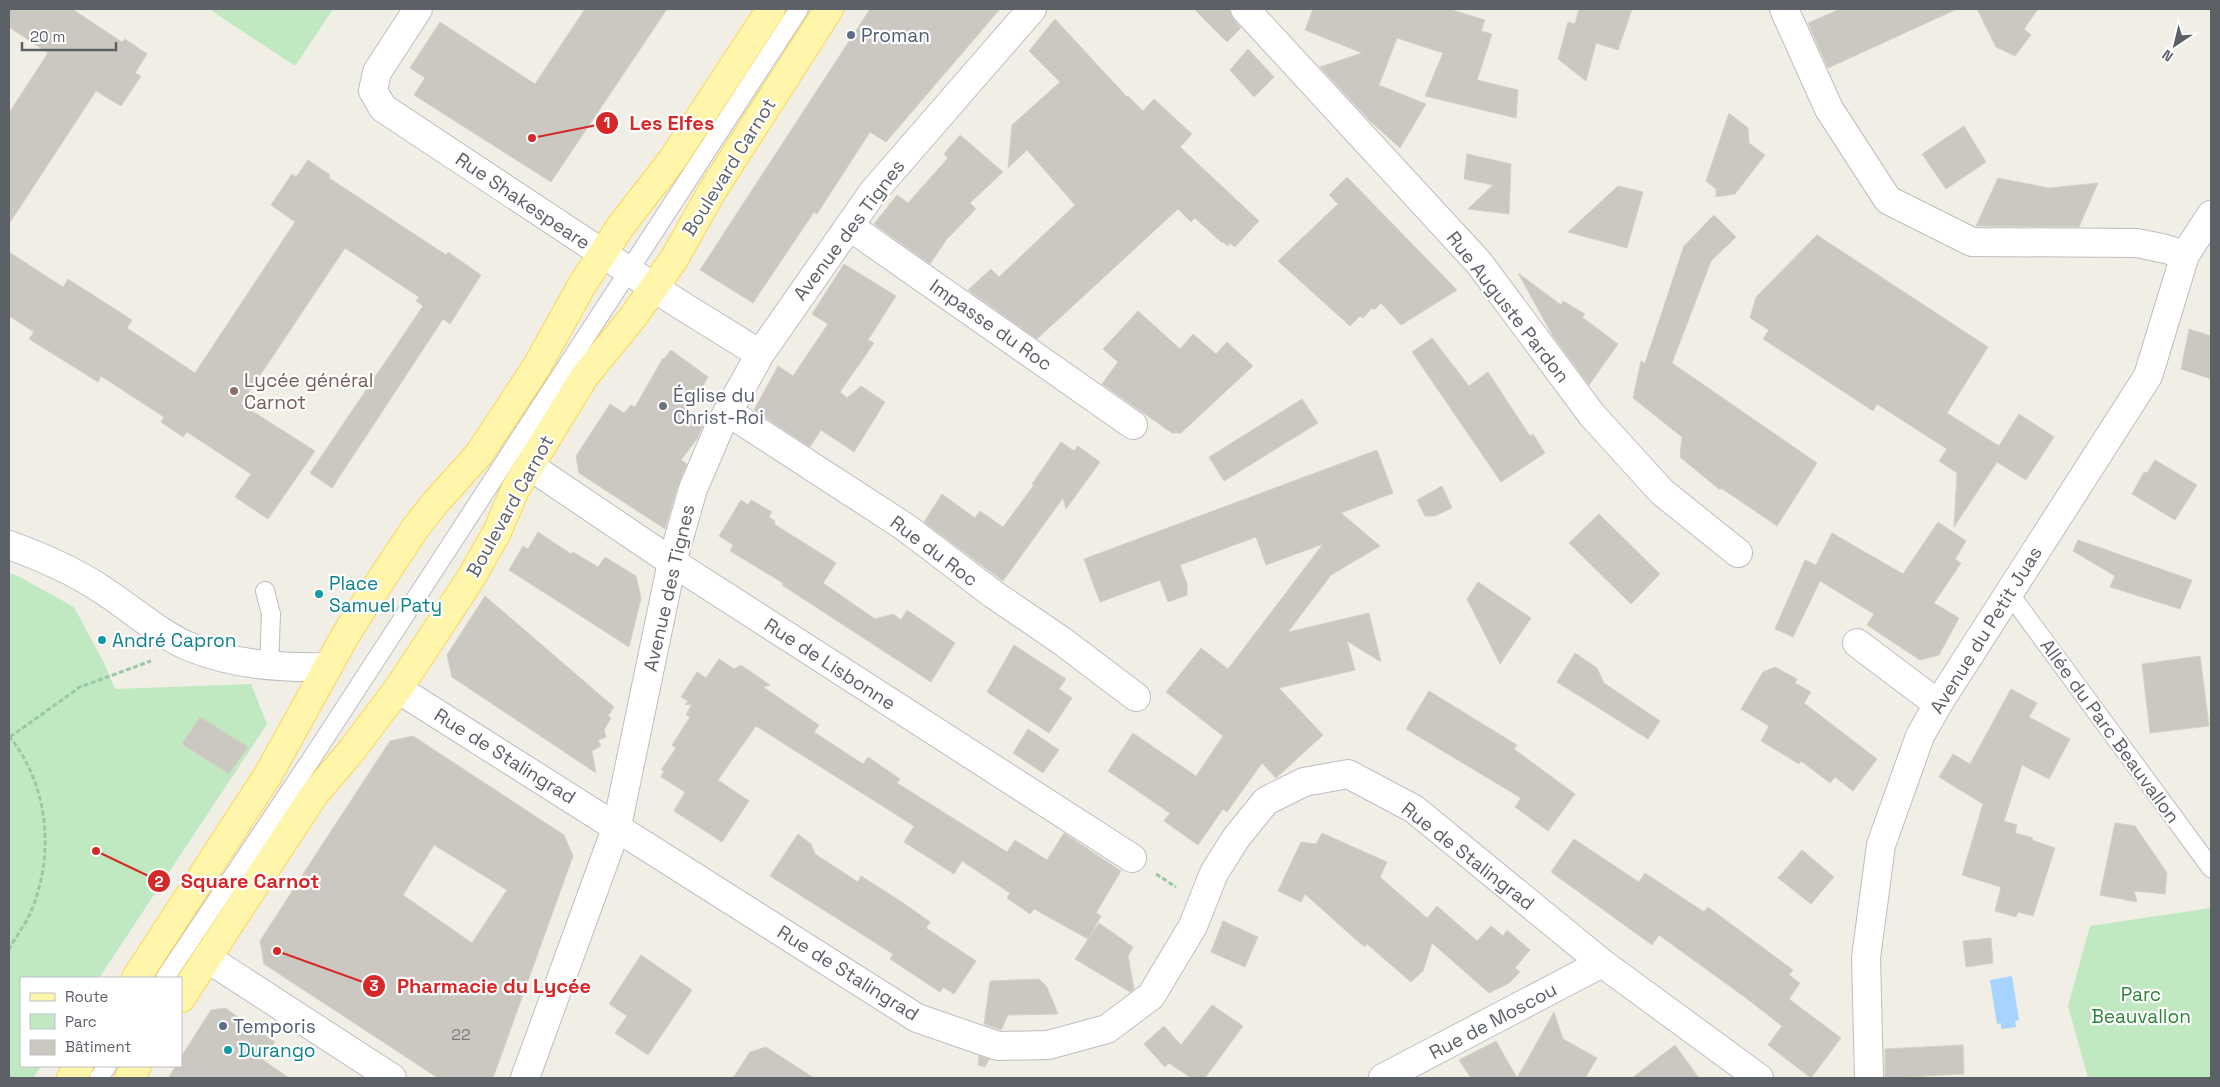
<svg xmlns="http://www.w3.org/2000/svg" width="2220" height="1087" viewBox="0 0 2220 1087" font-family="'Space Grotesk',sans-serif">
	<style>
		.green { fill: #c0e9c2 }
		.water { fill: #a6d3ff }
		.building { fill: #cbc8c2; stroke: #d6d1c3; fill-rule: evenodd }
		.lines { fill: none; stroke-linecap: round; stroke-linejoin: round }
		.lane-casing { stroke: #bcbec5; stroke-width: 20 }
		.street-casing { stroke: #bcbec5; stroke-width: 30 }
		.secondary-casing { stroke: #babdc4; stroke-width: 30 }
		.primary-casing { stroke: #fcd652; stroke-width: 30 }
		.path { stroke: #97c8a8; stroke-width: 3; stroke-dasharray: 5 2.5; stroke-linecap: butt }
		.lane { stroke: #fff; stroke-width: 18 }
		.street { stroke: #fff; stroke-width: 28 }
		.secondary { stroke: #fff; stroke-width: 28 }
		.primary { stroke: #fff6ab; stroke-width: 28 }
		.service-dot { fill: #5c6f8a; stroke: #fff; stroke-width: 2 }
		.education-dot { fill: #8d6e63; stroke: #fff; stroke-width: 2 }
		.worship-dot { fill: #6b7280; stroke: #fff; stroke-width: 2 }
		.culture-dot { fill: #0f9aa8; stroke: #fff; stroke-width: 2 }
		.labels { text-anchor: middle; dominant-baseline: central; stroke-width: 4.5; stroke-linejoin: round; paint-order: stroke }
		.number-label { font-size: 16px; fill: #787a7e }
		.service-label { font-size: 19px; fill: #4e5e75; stroke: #fff; text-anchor: start }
		.street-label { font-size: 19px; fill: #5c6067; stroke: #fff }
		.education-label { font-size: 19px; fill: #785e54; stroke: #fff; text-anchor: start }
		.worship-label { font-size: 19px; fill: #5b616d; stroke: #fff; text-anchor: start }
		.culture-label { font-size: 19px; fill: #0d838f; stroke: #fff; text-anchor: start }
		.park-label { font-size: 19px; fill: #2e8437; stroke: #fff }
		.leader { fill: none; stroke: #d62828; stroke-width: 2 }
		.callout-dot { fill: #d62828; stroke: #fff; stroke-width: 2 }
		.mark-label { font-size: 15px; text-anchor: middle; font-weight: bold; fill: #fff }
		.callout-label { font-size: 20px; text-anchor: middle; font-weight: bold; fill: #d62828; stroke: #fff; stroke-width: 4.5; stroke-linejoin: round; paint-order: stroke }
	</style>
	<rect width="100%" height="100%" fill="#f0eee5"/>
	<!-- green -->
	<g class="green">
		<path d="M209 9H333L295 66Z"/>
		<path d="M9 573 18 576 74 607 104 663 115 689 251 684 267 724 99 978H21V1066H41L33 1078H9Z"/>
		<path d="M2211 908V1078H2088L2068 1006 2090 926Z"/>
	</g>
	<!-- water -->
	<path class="water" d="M2012 976 2019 1020 2015 1021 2016 1027 2001 1029V1023L1997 1024 1990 980Z"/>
	<!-- building -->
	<g class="building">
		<path d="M9 9H72L122 42 125 39 147 54 135 73 141 76 121 106 96 91 9 224V113L48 53 9 27Z"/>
		<path d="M585 9H667L551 182 414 95 425 78 410 68 440 22 535 84Z"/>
		<path d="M870 9H1000L886 142 870 132 817 214 814 212 753 303 700 270Z"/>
		<path d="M1194 9H1230L1233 19 1241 28 1227 42Z"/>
		<path d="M1313 9H1449L1485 20 1481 31 1492 34 1477 80 1518 90 1516 118 1425 96 1443 53 1397 38 1379 85 1426 104 1400 148 1369 120 1320 67 1362 53 1305 30Z"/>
		<path d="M1579 9H1632L1618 50 1596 43 1586 81 1558 59 1568 22 1575 24Z"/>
		<path d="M1840 9H1957L1828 68 1808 23Z"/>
		<path d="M1977 9H2038L2024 29 2031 35 2015 56 1996 47Z"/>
		<path d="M1055 19 1127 97 1128 96 1143 111 1154 99 1192 134 1180 147 1259 221 1235 247 1230 243 1228 246 1223 242 1222 243 1195 218 1191 222 1178 209 1037 339 968 290 991 269 999 277 1075 205 1027 150 1008 168 1012 125 1060 82 1029 51Z"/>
		<path d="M1248 49 1274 77 1254 97 1230 70Z"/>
		<path d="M1729 113 1748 128 1749 143 1765 155 1735 194 1716 197V189L1706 181Z"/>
		<path d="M1964 126 1986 162 1946 189 1922 154Z"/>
		<path d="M960 135 1003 172 970 203 976 209 947 239 930 264 874 224 897 195 908 203 948 158 944 154Z"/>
		<path d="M1467 154 1511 164 1509 214 1468 209 1493 185 1464 179Z"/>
		<path d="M308 160 330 175 329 178 446 255 448 252 481 275 450 324 443 319 332 488 310 473 423 306 416 301 419 297 345 248 241 404 315 451 268 519 235 497 251 474 187 432 183 437 161 422 164 417 101 376 98 382 29 339 34 332 9 316V252L63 287 68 279 132 320 127 328 195 373 295 222 271 205 292 174 296 177Z"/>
		<path d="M1347 177 1457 290 1401 325 1381 303 1374 310 1372 308 1363 318 1360 316 1350 326 1278 261 1338 204 1329 195Z"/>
		<path d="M1998 178 2049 188 2098 183 2079 227 1976 226Z"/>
		<path d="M1618 186 1643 192 1627 248 1568 232Z"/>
		<path d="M1714 215 1736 237 1711 261 1672 363 1817 463 1777 526 1721 488 1720 490 1680 457 1682 437 1633 398 1641 361 1645 363 1684 246Z"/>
		<path d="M1817 235 1988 347 1947 413 1999 446 2019 414 2054 437 2026 480 1997 462 1954 527 1957 473 1939 461 1947 449 1877 404 1873 411 1763 339 1769 330 1750 318 1756 297Z"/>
		<path d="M844 264 896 296 868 340 874 343 840 392 847 398 861 386 885 402 854 452 821 430 810 447 754 410 778 366 793 376 828 324 812 314Z"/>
		<path d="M1518 273 1561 305 1563 301 1585 314 1582 317 1618 344 1589 385 1553 336Z"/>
		<path d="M1138 311 1180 349 1193 334 1216 354 1227 342 1253 366 1181 433H1172L1102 384 1118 362 1103 349Z"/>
		<path d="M2189 329 2211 336V379L2181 369Z"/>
		<path d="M1432 338 1469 386 1488 372 1530 436 1533 434 1545 453 1501 482 1412 352Z"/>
		<path d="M671 350 708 377 686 413 703 425 697 439 681 460 687 464 678 485 665 529 579 473 576 456 610 404 624 413 631 405 635 407 663 358 664 359Z"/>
		<path d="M1302 399 1318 423 1224 481 1209 457Z"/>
		<path d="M1061 442 1074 451 1078 446 1100 462 1066 509 1063 498 1003 581 924 522 942 494 975 518 980 511 1003 527 1034 485 1032 484Z"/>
		<path d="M1377 450 1393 493 1341 513 1380 546 1331 575 1288 632 1369 613 1381 662 1347 641 1355 670 1279 688 1323 735 1276 778 1262 763 1227 812 1223 809 1198 845 1164 821 1170 813 1108 771 1133 733 1196 776 1223 736 1166 692 1201 648 1228 669 1323 544 1266 565 1256 537 1180 565 1187 584V595L1168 602 1160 580 1100 602 1084 559Z"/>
		<path d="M2155 460 2197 485 2175 520 2132 494 2144 472 2147 473Z"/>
		<path d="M1442 486 1452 508 1435 516H1425L1417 500Z"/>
		<path d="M741 500 748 505 751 500 772 512 769 517 775 521 774 524 836 563 823 583 875 619 893 614 901 620 907 610 955 643 931 682 782 585 783 583 730 551 733 545 719 536Z"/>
		<path d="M1599 514 1660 574 1631 604 1569 543Z"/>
		<path d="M1938 522 1966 541 1955 559 1961 563 1934 603 1959 618 1939 655 1920 660 1867 625 1874 614 1820 581 1793 637 1775 629 1805 560 1816 565 1832 533 1903 574Z"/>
		<path d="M538 532 571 554 573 552 598 567 605 557 636 576 641 598 629 647 509 570 523 546 528 549Z"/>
		<path d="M2078 540 2192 580 2180 609 2110 587 2115 576 2073 551Z"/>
		<path d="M1478 582 1531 618 1500 664 1467 599Z"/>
		<path d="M485 596 614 707 608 716 611 718 604 730 606 737 598 740 601 746 592 751 596 773 452 677 447 655Z"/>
		<path d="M1014 645 1066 679 1059 689 1072 698 1049 733 987 692Z"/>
		<path d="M1575 653 1597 668 1604 683 1660 721 1648 739 1557 682Z"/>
		<path d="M2200 656 2209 726 2150 733 2142 664Z"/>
		<path d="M719 659 734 669 741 665 770 685 763 687 819 725 814 732 863 764 868 757 900 779 897 783 1007 852 1015 840 1047 860 1064 833 1121 871 1096 913 1101 916 1088 939 1034 909 1030 914 1007 898 1010 893 962 861 954 874 904 842 914 826 756 726 718 780 749 801 722 842 674 811 685 792 661 777 664 771 661 770 676 748 672 745 690 717 686 715 692 704 685 705 688 701 681 697 697 672 706 678Z"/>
		<path d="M1775 667 1797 679 1795 683 1811 692 1804 703 1877 759 1853 791 1835 777 1830 783 1801 761 1799 764 1761 741 1769 726 1741 709 1763 672Z"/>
		<path d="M2011 689 2037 703 2029 717 2070 739 2049 779 2022 765 2004 821 2017 825 2015 833 2033 838 2032 840 2055 848 2033 916 2018 912 2016 917 1995 911 2001 887 1962 875 1983 804 1939 777 1953 754 1970 764Z"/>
		<path d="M1429 691 1517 745 1514 749 1575 794 1548 831 1515 807 1521 798 1406 729Z"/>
		<path d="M200 717 248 747 229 774 182 744Z"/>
		<path d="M1028 729 1059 750 1043 773 1013 753Z"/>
		<path d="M413 736 564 835 573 856 493 1078H438L264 964 260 941 316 854 390 741ZM434 845 507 890 472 943 403 895Z"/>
		<path d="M2115 823 2135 826 2167 873 2165 894 2134 891 2137 902 2100 895Z"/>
		<path d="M1322 833 1387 862 1380 877 1427 918 1437 906 1477 941 1491 926 1503 936 1507 930 1530 950 1515 968 1520 972 1509 983 1489 993 1432 943 1423 971 1411 982 1367 944 1365 947 1354 938 1305 894 1301 902 1278 891 1301 842 1316 844Z"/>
		<path d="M798 834 811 844 815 854 858 882 861 876 902 902 930 922 926 928 976 961 954 994 943 987 940 992 890 959 893 954 770 876Z"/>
		<path d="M1574 839 1639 882 1645 873 1704 912 1708 907 1793 970 1789 975 1800 983 1789 999 1841 1038 1811 1078 1768 1045 1782 1026 1746 998 1659 935 1652 945 1551 872Z"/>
		<path d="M1802 850 1834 877 1811 904 1778 878Z"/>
		<path d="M1223 921 1258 937 1245 967 1211 952Z"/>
		<path d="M1099 923 1133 947 1128 956 1134 989 1130 992 1075 959Z"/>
		<path d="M1991 938 1993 963 1966 967 1963 941Z"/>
		<path d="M641 955 692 990 648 1055 615 1033 627 1016 609 1004Z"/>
		<path d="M1039 979 1047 987 1058 1014 1008 1015 1001 1030 984 1024 990 981Z"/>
		<path d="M1212 1005 1243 1026 1205 1078H1191L1169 1063 1165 1067 1144 1044 1164 1026 1181 1045Z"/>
		<path d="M225 1008 275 1042 263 1060 289 1078H168L176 1066H181V1057L211 1010Z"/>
		<path d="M1554 1012 1563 1039 1597 1058 1585 1078H1471L1459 1060 1496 1041 1517 1078Z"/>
		<path d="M1675 1045 1699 1078H1632Z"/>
		<path d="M1963 1045 1964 1074 1885 1078V1049Z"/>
		<path d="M766 1047 814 1078H733L750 1052Z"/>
		<path d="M979 1056 989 1059 985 1067 978 1065Z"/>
	</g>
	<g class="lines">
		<!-- lane casing -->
		<g class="lane-casing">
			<g id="lane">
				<path d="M265 591 271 614 269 666"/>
				<path d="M2009 593 2211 868"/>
				<path d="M165 978 314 755 799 9"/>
				<path d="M99 1078 107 1066"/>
			</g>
		</g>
		<!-- street casing -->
		<g class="street-casing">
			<g id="street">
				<path d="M418 9 377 72 373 91 383 108 676 302 760 354"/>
				<path d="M1245 9 1479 263 1592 415 1662 492 1738 553"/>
				<path d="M1784 9 1829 109 1888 200 1972 242 2137 243 2166 249 2185 255"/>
				<path d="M849 226 1133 425"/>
				<path d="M728 412 905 527 993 594 1062 641 1136 697"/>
				<path d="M530 466 672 562 1132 858"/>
				<path d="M1857 643 1938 704"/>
				<path d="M398 689 917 1018 998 1046 1048 1045 1107 1029 1151 996 1193 926 1214 873 1236 838 1266 801 1304 782 1348 774 1414 809 1602 963 1759 1078"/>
				<path d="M207 958 392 1078"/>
				<path d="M525 1078 617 826 672 562 693 489 720 426 760 354 873 192 1032 9"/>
				<path d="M1383 1078 1602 963"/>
				<path d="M1869 1078 1866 958 1881 845 1920 736 1938 704 2148 376 2185 255 2211 215"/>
			</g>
		</g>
		<!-- secondary casing -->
		<g class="secondary-casing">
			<path id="secondary" d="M9 545C42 557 75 571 104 591 132 609 159 634 190 647 234 665 281 668 328 667"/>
		</g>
		<!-- primary casing -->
		<g class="primary-casing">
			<g id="primary">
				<path d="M136 978 268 775 345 636 367 601 416 527 436 502 479 454 537 366 582 285 620 227 672 160 771 9"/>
				<path d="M181 998 313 796 352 750 398 689 471 578 497 532 515 490 584 377 633 317 674 259 711 193 829 9"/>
				<path d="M71 1078 79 1066"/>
				<path d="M129 1078 137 1066"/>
			</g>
		</g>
		<!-- path -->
		<g class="path">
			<path d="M9 736C48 784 55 852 32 909 27 923 16 936 9 949"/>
			<path d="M10 737 80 687 151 661"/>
			<path d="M1156 874 1176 887"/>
		</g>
		<!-- lane -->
		<use href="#lane" class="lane"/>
		<!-- street -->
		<use href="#street" class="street"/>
		<!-- secondary -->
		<use href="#secondary" class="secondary"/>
		<!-- primary -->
		<use href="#primary" class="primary"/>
	</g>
	<!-- markers -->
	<g class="service-dot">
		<circle cx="851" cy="35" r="5"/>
		<circle cx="223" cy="1026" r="5"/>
	</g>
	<circle class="education-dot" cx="234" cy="391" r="5"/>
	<circle class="worship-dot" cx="663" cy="406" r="5"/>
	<g class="culture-dot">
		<circle cx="319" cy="594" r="5"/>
		<circle cx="102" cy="640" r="5"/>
		<circle cx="228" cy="1050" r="5"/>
	</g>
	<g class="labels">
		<!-- number labels -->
		<g class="number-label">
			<text x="461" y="1034">22</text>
		</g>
		<!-- service labels -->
		<g class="service-label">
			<text x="861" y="35">Proman</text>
			<text x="233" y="1026">Temporis</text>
		</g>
		<!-- street labels -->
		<g class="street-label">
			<text transform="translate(729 167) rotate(-58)">Boulevard Carnot</text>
			<text transform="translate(523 201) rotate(34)">Rue Shakespeare</text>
			<text transform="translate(849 230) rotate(-53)">Avenue des Tignes</text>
			<text transform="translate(1508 307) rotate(52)">Rue Auguste Pardon</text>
			<text transform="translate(991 325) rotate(35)">Impasse du Roc</text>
			<text transform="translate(510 506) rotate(-61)">Boulevard Carnot</text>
			<text transform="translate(934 551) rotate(37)">Rue du Roc</text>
			<text transform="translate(669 588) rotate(-77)">Avenue des Tignes</text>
			<text transform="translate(1986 630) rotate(-58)">Avenue du Petit Juas</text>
			<text transform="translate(830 664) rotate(33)">Rue de Lisbonne</text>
			<text transform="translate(2110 731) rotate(54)">Allée du Parc Beauvallon</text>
			<text transform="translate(505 756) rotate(32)">Rue de Stalingrad</text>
			<text transform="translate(1468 856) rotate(38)">Rue de Stalingrad</text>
			<text transform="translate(848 973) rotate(32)">Rue de Stalingrad</text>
			<text transform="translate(1493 1021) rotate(-28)">Rue de Moscou</text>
		</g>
		<!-- education labels -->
		<g class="education-label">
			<text x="244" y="380">Lycée général<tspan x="244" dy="22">Carnot</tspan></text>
		</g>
		<!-- worship labels -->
		<g class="worship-label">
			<text x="673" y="395">Église du<tspan x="673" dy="22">Christ-Roi</tspan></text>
		</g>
		<!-- culture labels -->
		<g class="culture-label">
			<text x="329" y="583">Place<tspan x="329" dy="22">Samuel Paty</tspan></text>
			<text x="112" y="640">André Capron</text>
			<text x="238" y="1050">Durango</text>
		</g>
		<!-- park labels -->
		<g class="park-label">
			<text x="2141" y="994">Parc<tspan x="2141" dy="22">Beauvallon</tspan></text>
		</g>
	</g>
	<!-- callouts -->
	<path class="leader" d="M532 138L607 123M96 851L159 881M277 951L374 986"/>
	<g class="callout-dot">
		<circle cx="532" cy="138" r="5"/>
		<circle cx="96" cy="851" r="5"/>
		<circle cx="277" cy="951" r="5"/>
		<circle cx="607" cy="123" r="12"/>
		<circle cx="159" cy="881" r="12"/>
		<circle cx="374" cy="986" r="12"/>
	</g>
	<g class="mark-label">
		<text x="607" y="128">1</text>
		<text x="159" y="887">2</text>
		<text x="374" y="991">3</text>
	</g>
	<g class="callout-label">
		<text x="672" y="130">Les Elfes</text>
		<text x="250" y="888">Square Carnot</text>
		<text x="494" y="993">Pharmacie du Lycée</text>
	</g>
	<!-- border -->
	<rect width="2220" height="1087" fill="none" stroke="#5c6067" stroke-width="20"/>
	<!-- legend -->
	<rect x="20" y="977" width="162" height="90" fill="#ffffff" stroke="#bebfc2"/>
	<rect x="30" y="993" width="25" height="8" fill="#fff6ab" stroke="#bebfc2"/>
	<text x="65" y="1002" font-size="15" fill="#5c6067">Route</text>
	<rect x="30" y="1014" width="25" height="15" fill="#c0e9c2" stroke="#bebfc2"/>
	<text x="65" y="1027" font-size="15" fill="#5c6067">Parc</text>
	<rect x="30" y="1040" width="25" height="15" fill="#cbc8c2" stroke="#bebfc2"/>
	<text x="65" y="1052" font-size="15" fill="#5c6067">Bâtiment</text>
	<!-- north arrow -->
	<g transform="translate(2175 45) rotate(215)" stroke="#ffffff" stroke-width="4" paint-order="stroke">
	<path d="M0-4L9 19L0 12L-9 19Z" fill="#5c6067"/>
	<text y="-8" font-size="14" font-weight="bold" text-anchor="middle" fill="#5c6067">N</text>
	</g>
	<!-- scale -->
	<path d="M22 42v8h94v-8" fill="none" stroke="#5c6067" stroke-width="2.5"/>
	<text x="30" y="42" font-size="15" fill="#5c6067" stroke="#ffffff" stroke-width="4" paint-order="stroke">20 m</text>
</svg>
